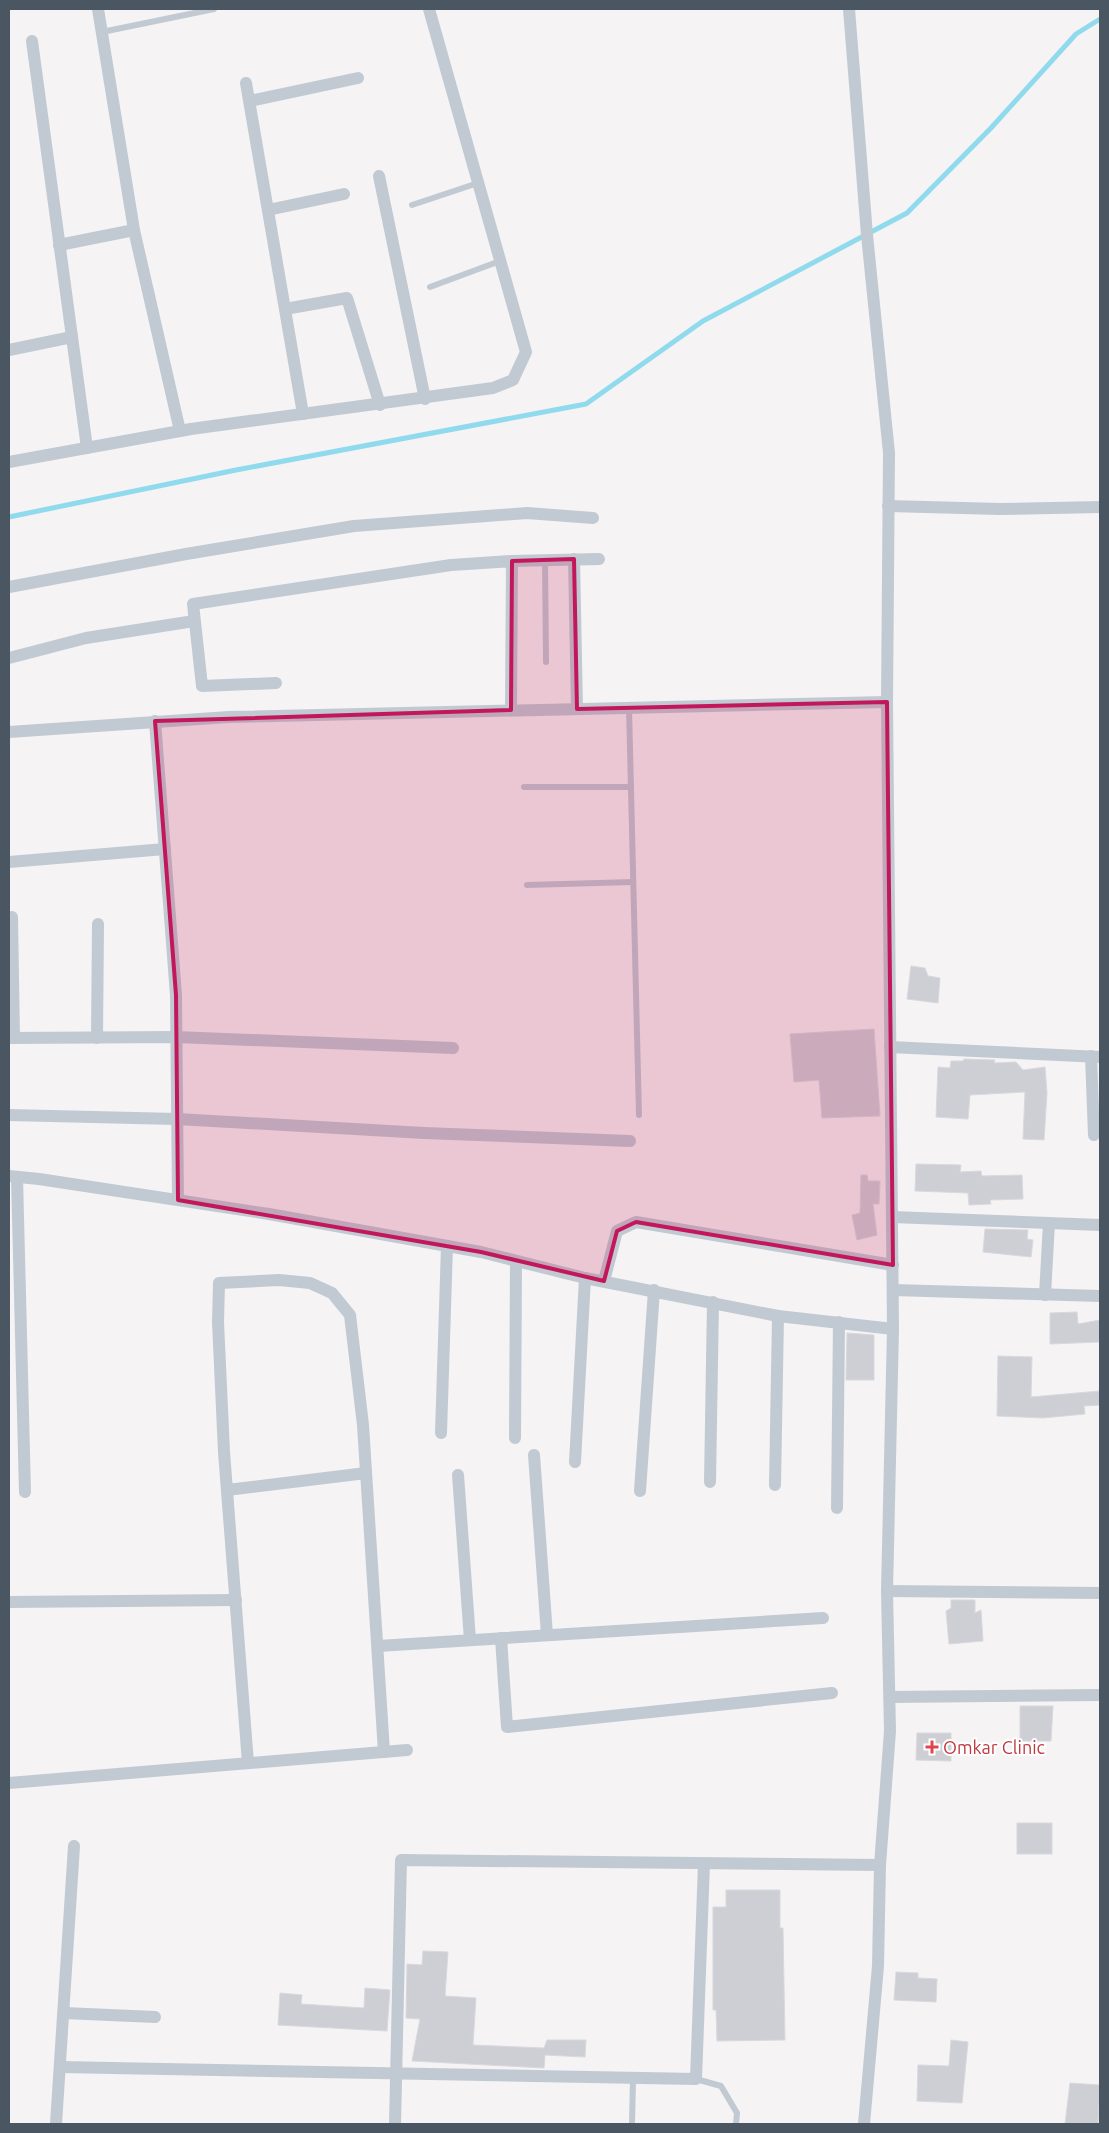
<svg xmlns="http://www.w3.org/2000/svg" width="1109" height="2133" viewBox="0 0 1109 2133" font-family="Ubuntu,sans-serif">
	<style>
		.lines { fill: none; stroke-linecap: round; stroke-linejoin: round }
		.stream { stroke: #90daee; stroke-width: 5 }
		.building { fill: #cdcfd5; stroke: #d7d9de }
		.lane { stroke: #c1cad2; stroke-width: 6 }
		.street { stroke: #c1cad2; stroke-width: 12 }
		.marked { fill: #c2185b; fill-opacity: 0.2; stroke: #c2185b; stroke-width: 4; stroke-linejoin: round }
		.health-dot { fill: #e0444e; stroke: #fff; stroke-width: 2 }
		.labels { text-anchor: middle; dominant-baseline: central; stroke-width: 4; stroke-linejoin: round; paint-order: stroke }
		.health-label { font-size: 18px; fill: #be3a42; stroke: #fff; text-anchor: start }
	</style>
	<rect width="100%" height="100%" fill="#f5f3f3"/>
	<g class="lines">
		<!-- stream -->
		<path class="stream" d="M9 517 236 470 586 404 703 321 907 213 991 128 1076 34 1100 19"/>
	</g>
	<!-- building -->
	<g class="building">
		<path d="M911 966 925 968 928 976 940 978 938 1003 907 999Z"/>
		<path d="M874 1029 880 1116 822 1118 819 1080 794 1082 790 1034Z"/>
		<path d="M964 1059 995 1060 994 1063 1016 1062 1023 1070 1045 1067 1047 1093 1044 1140 1023 1139 1025 1092 970 1095 968 1119 936 1117 938 1067 950 1068 951 1061H963Z"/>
		<path d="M916 1164 961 1165 960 1172 981 1171 982 1176 1022 1175 1023 1199 990 1200 991 1204 969 1205 968 1193 915 1191Z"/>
		<path d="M861 1175H867L868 1181H880L879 1204H873L877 1235 857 1240 852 1215 860 1213Z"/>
		<path d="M985 1229 1028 1230 1027 1239 1033 1240 1031 1257 983 1252Z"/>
		<path d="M1077 1312 1078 1324 1100 1320V1342L1050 1344V1313Z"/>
		<path d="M847 1333 874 1335V1380H846Z"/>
		<path d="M998 1356 1032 1357 1031 1397 1100 1391V1405L1084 1406 1085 1414 1043 1418 997 1416Z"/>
		<path d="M951 1600H975V1613L981 1610 983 1641 949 1644 946 1611 951 1608Z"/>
		<path d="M1020 1706H1053L1051 1741H1020Z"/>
		<path d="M917 1733H951V1761L916 1760Z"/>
		<rect x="1017" y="1823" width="35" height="31"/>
		<path d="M726 1890H780V1928H783L785 2040 717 2041 716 2010H713V1907H726Z"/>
		<path d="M423 1951 448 1952 445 1996 476 1998 473 2045 544 2048 547 2040H586L585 2057 545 2055 544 2068 412 2061 420 2019 406 2018 407 1964 422 1965Z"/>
		<path d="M896 1972 918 1973V1978L937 1979 936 2002 894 2000Z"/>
		<path d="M365 1988 390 1990 387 2031 278 2025 280 1993 302 1995 301 2004 364 2008Z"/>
		<path d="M951 2040 968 2042 962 2103 917 2101 918 2065 949 2066Z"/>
		<path d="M1070 2083 1100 2085 1098 2124H1065Z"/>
	</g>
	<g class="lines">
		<!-- lane -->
		<g class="lane">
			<path d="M102 32 214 9"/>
			<path d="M412 205 478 183"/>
			<path d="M430 287 500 261"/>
			<path d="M545 560 546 662"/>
			<path d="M629 708 639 1115"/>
			<path d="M524 787H631"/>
			<path d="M527 885 633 882"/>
			<path d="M696 2079 721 2086 737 2113 736 2124"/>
			<path d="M632 2124 633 2078"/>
		</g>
		<!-- street -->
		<g class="street">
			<path d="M98 9 134 230 180 431"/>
			<path d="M849 9 867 235 889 453 887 702 893 1329 887 1591 890 1731 880 1865 878 1966 864 2124"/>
			<path d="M32 41 87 448"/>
			<path d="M246 83 303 414"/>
			<path d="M250 101 358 78"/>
			<path d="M379 176 425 399"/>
			<path d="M268 210 344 194"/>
			<path d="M59 245 134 230"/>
			<path d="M285 309 347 298 380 405"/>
			<path d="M9 350 72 337"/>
			<path d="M9 462 191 429 493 388 513 380 526 352 429 9"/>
			<path d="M888 506 1000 509 1100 507"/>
			<path d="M574 559 577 709"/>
			<path d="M512 561 599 559"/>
			<path d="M9 587 186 554 354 526 527 513 593 518"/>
			<path d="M9 658 86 638 194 621"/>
			<path d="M276 683 202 686 193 604 451 565 512 561 511 710"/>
			<path d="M155 721 176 995 178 1200"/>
			<path d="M9 732 229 717 887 702"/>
			<path d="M9 862 165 849"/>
			<path d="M12 917 14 1038"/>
			<path d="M9 1038 176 1037 453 1048"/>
			<path d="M97 1038 98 924"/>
			<path d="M890 1047 1100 1057"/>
			<path d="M1091 1056 1094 1135"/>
			<path d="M9 1115 177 1119 424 1133 630 1141"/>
			<path d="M9 1176 39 1179 269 1214 481 1252 585 1278 778 1316 893 1329"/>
			<path d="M17 1177 25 1492"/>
			<path d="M892 1217 1100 1225"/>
			<path d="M604 1281 617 1231 636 1222 893 1265"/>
			<path d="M893 1290 1100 1296"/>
			<path d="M1045 1295 1049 1223"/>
			<path d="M441 1433 447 1246"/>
			<path d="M515 1438 516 1261"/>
			<path d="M534 1455 547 1635"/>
			<path d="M575 1462 585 1278"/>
			<path d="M458 1475 470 1640"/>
			<path d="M710 1482 713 1302"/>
			<path d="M775 1485 778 1316"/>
			<path d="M227 1490 366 1473"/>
			<path d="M640 1491 654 1290"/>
			<path d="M837 1508 839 1322"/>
			<path d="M887 1591 1100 1593"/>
			<path d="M9 1602 236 1600"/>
			<path d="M501 1638 507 1727 832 1693"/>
			<path d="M378 1646 823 1618"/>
			<path d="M890 1697 1100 1695"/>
			<path d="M248 1763 224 1452 218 1322 219 1283 279 1280 310 1283 332 1293 350 1315 363 1425 384 1752"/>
			<path d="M9 1783 407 1750"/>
			<path d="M64 2013 155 2017"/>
			<path d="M60 2067 696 2079 704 1864"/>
			<path d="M56 2124 74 1846"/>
			<path d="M395 2124 401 1860 880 1865"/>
		</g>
	</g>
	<!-- marked area -->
	<path class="marked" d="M574 559 577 709 887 702 893 1265 636 1222 617 1231 604 1281 481 1252 178 1200 176 995 155 721 511 710 512 561Z"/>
	<!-- markers -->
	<path class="health-dot" d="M929.5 1739.5h5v5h5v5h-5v5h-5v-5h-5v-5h5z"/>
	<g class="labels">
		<!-- health labels -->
		<g class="health-label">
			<text x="943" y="1747">Omkar Clinic</text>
		</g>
	</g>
	<!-- border -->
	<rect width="1109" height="2133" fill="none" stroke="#4a5661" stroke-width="20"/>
</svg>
